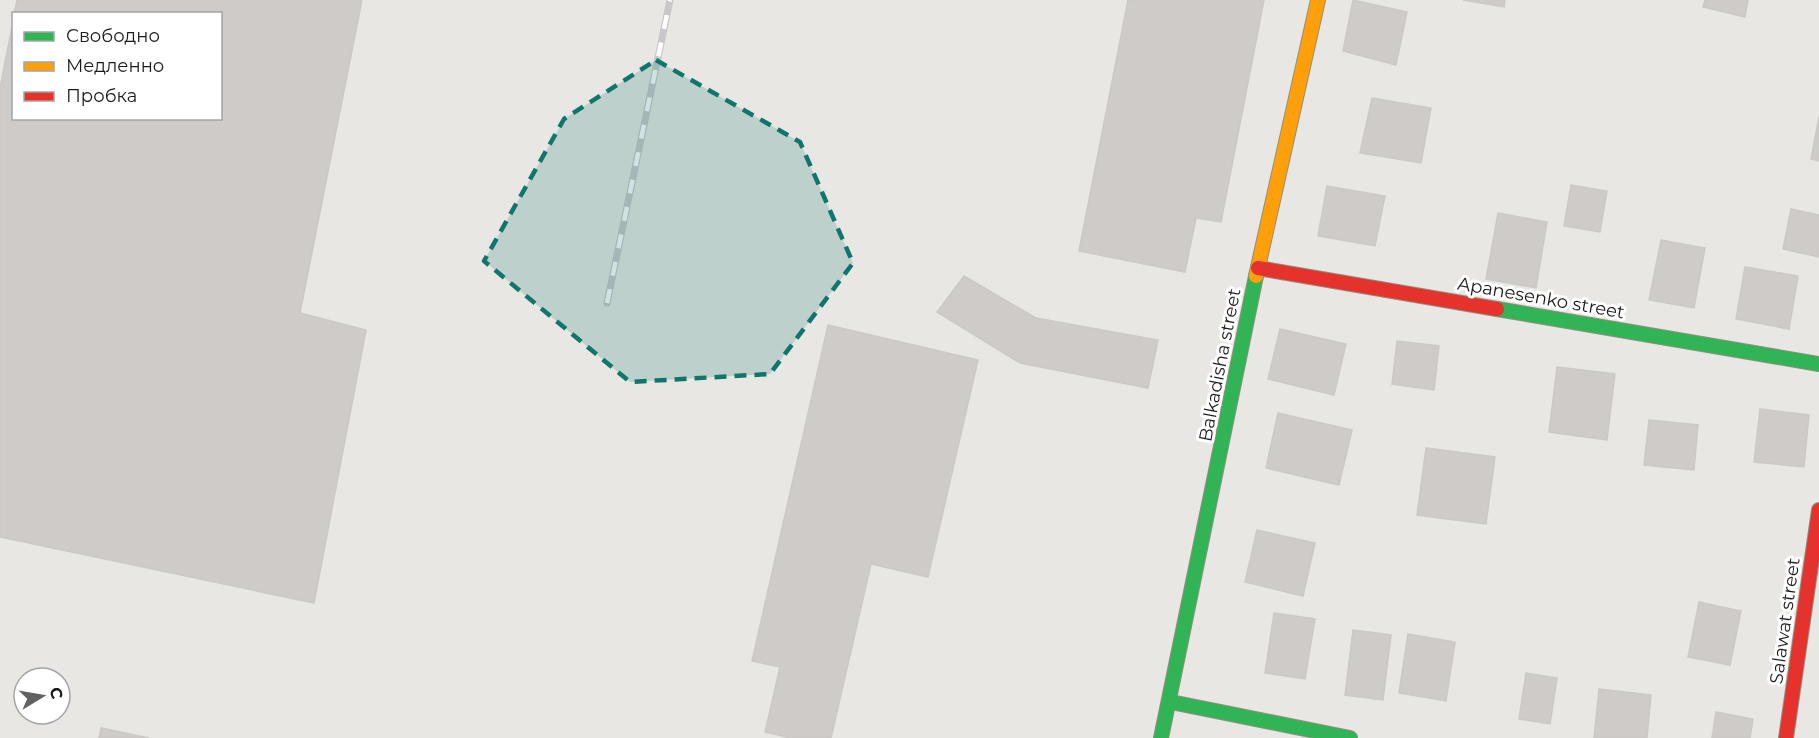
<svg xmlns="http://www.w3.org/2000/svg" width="1819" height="738" viewBox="0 0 1819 738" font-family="Montserrat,sans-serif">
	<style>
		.building { fill: #cecbc8; stroke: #ccc9c5; stroke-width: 1.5 }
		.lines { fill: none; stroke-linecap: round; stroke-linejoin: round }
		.fast-casing { stroke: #8f907e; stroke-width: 16 }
		.slow-casing { stroke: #8f907e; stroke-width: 16 }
		.jam-casing { stroke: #8f907e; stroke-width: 16 }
		.fast { stroke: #30b455; stroke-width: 14 }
		.slow { stroke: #ff9f0a; stroke-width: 14 }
		.jam { stroke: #e5322d; stroke-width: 14 }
		.rail-casing { stroke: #c9c8c8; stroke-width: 7 }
		.rail { stroke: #fff; stroke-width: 4.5; stroke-dasharray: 14; stroke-linecap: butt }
		.marked { fill: #0f766e; fill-opacity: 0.2; stroke: #0f766e; stroke-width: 4.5; stroke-dasharray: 12 8; stroke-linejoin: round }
		.labels { text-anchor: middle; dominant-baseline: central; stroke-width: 6; stroke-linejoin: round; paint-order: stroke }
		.street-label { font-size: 18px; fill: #1b1b1b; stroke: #fff }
	</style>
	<rect width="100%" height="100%" fill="#e9e7e4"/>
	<!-- building -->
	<g class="building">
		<path d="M17 0H362L300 313 366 330 314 603 0 537V88L14 17V118H220V14H14Z"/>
		<path d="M1128 0H1264L1221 222 1196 218 1185 272 1079 251Z"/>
		<path d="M1353 0 1407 12 1396 65 1343 51Z"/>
		<path d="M1463 0H1505L1504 7Z"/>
		<path d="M1705 0H1748L1745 17 1703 7Z"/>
		<path d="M1372 98 1431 108 1421 163 1360 153Z"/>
		<path d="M1819 117V161L1811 159Z"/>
		<path d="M1571 185 1607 191 1600 232 1564 226Z"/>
		<path d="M1327 186 1385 196 1375 246 1318 236Z"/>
		<path d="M1791 209 1819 215V257L1783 249Z"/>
		<path d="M1498 213 1547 222 1536 288 1486 279Z"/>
		<path d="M1661 240 1705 248 1694 308 1649 300Z"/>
		<path d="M1745 267 1798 276 1789 329 1736 319Z"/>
		<path d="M964 276 1036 318 1158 340 1148 388 1020 363 937 312Z"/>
		<path d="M828 325 978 360 928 577 871 564 831 738H791L765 732 780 667 752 661Z"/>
		<path d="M1280 329 1346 344 1334 395 1268 379Z"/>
		<path d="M1397 341 1439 346 1434 390 1392 384Z"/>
		<path d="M1557 367 1615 374 1607 440 1549 432Z"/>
		<path d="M1760 409 1809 415 1804 467 1754 462Z"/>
		<path d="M1278 413 1352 430 1339 485 1266 468Z"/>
		<path d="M1649 420 1698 425 1694 470 1644 465Z"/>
		<path d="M1426 448 1495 457 1486 524 1417 515Z"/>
		<path d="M1257 530 1315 543 1303 596 1245 582Z"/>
		<path d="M1699 602 1741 611 1730 665 1688 657Z"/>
		<path d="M1274 613 1315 619 1305 679 1265 673Z"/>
		<path d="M1353 630 1391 635 1383 700 1345 695Z"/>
		<path d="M1408 634 1455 642 1446 701 1399 693Z"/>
		<path d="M1526 673 1557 678 1550 724 1519 719Z"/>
		<path d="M1599 689 1651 695 1647 738H1594Z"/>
		<path d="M1716 712 1753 719 1750 738H1712Z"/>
		<path d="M101 728 149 738H99Z"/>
	</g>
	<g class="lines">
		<!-- fast casing -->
		<g class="fast-casing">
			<g id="fast">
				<path d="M1497 309 1819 364"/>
				<path d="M1171 702 1350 738"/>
				<path d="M1161 738 1256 276"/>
			</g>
		</g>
		<!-- slow casing -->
		<g class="slow-casing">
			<path id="slow" d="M1256 276 1318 0"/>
		</g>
		<!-- jam casing -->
		<g class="jam-casing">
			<g id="jam">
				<path d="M1258 268 1497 309"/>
				<path d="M1786 738 1819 510"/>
			</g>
		</g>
		<!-- fast -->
		<use href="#fast" class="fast"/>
		<!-- slow -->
		<use href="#slow" class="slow"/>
		<!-- jam -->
		<use href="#jam" class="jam"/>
		<!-- rail casing -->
		<g class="rail-casing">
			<path id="rail" d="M607 303 670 0"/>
		</g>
		<!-- rail -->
		<use href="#rail" class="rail"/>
	</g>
	<!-- marked area -->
	<path class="marked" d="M656 60 800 142 853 263 770 374 630 382 484 261 564 119Z"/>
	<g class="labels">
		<!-- street labels -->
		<g class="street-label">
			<text transform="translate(1541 298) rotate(10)">Apanesenko street</text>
			<text transform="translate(1220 365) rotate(-79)">Balkadisha street</text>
			<text transform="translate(1785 621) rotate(-82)">Salawat street</text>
		</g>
	</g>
	<!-- legend -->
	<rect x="12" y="12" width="210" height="108" fill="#ffffff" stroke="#a4a4a4" stroke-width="1.5"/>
	<rect x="24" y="32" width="30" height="9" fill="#30b455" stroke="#a4a4a4" stroke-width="1.5"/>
	<text x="66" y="42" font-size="18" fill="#1b1b1b">Свободно</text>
	<rect x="24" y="62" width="30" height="9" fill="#ff9f0a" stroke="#a4a4a4" stroke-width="1.5"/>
	<text x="66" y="72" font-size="18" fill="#1b1b1b">Медленно</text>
	<rect x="24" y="92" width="30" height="9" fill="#e5322d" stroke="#a4a4a4" stroke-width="1.5"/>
	<text x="66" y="102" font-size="18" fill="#1b1b1b">Пробка</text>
	<!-- north arrow -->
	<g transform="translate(42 696) rotate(79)"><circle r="28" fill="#ffffff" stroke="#a4a4a4" stroke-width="1.5"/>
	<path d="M0-4.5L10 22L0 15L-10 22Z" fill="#636261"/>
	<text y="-9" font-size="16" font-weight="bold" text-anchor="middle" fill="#1b1b1b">С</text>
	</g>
</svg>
